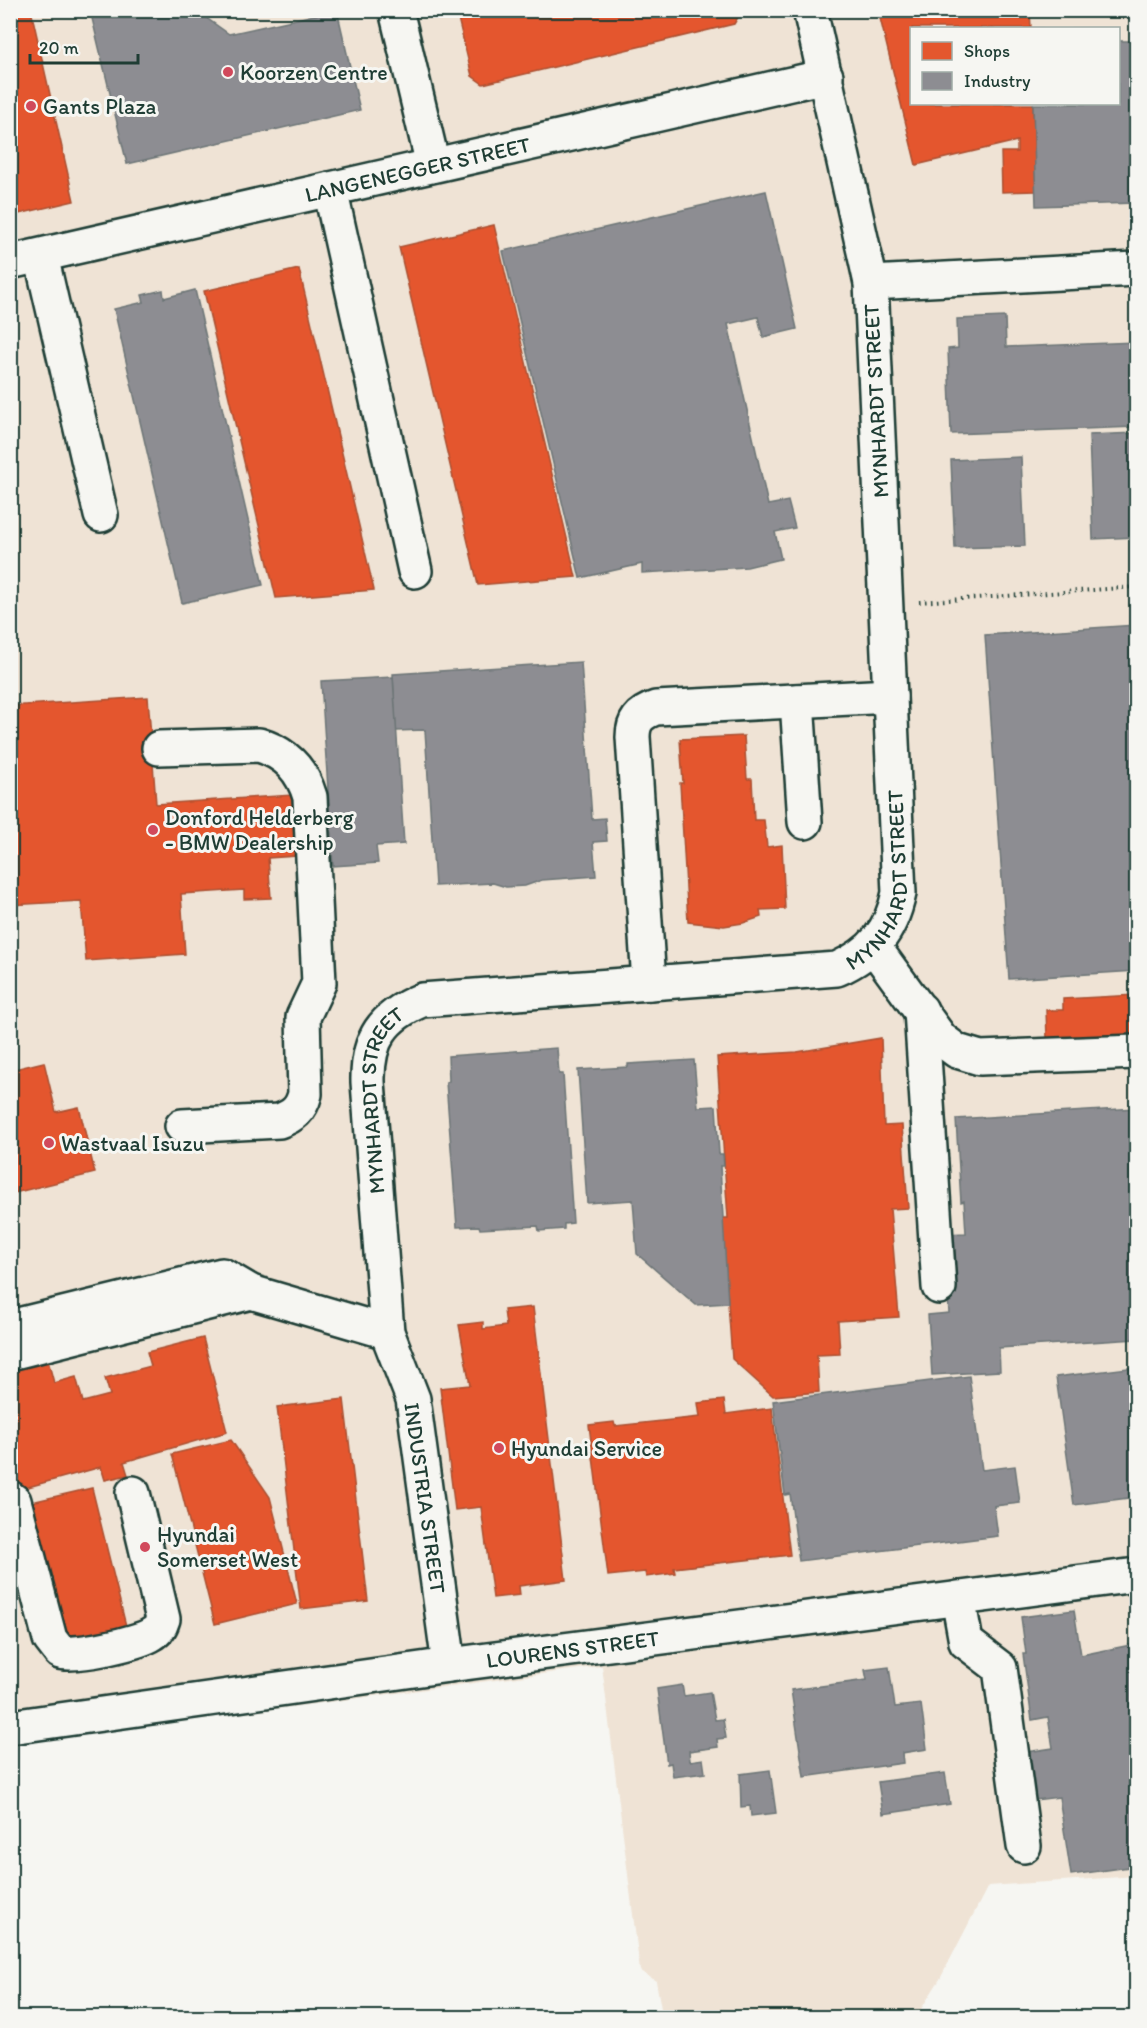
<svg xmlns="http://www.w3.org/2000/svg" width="1147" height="2028" viewBox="0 0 1147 2028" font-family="Itim,sans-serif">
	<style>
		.built { fill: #efe3d5; fill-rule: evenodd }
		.shops { fill: #e4572e; stroke: #a94f30; stroke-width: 1.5 }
		.industry { fill: #8d8d92; stroke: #6c7576; stroke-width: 1.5 }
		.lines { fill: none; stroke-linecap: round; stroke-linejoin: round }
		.minor-casing { stroke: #1f3d34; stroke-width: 38 }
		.path { stroke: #1f3d34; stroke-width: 4; stroke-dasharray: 1.5 4.5; stroke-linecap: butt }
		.minor { stroke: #f6f6f2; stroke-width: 33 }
		.poi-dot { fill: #d1495b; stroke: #f6f6f2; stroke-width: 2 }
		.labels { text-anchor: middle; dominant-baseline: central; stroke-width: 6; stroke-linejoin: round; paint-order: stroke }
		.poi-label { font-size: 22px; fill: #1f3d34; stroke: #f6f6f2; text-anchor: start }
		.street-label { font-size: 22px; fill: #1f3d34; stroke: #f6f6f2 }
	</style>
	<rect width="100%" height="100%" fill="#f6f6f2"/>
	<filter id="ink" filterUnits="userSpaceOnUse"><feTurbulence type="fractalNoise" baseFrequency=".0167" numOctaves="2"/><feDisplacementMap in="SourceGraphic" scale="12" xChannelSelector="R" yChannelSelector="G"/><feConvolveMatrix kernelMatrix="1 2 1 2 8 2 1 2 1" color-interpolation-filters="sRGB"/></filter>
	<g filter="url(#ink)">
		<!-- built -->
		<path class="built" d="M10 11H1136V1876L988 1886 940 1979 916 2017 666 2018 662 2014 656 1981 640 1971 602 1666 11 1744ZM912 28H1118V104H912Z"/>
		<!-- shops -->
		<g class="shops">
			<path d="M10 10H31L74 201 10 216Z"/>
			<path d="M456 10H741V12L734 24 483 84 472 76Z"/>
			<path d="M878 10H1030L1031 28H912V104H1033L1036 191 1002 192 1001 152H1017V141L916 165Z"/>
			<path d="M494 225 576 577 478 585 399 247Z"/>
			<path d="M299 269 374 590 276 598 204 291Z"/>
			<path d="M148 697 156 804 293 795 297 856 268 858 271 898 244 899V890L181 894 185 954 86 961 81 901 10 905V706Z"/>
			<path d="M744 736 747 779H752L754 820H764L767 847 782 845 785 909 760 910 761 917 743 923 724 926 688 922 680 783H683L680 739Z"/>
			<path d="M1136 995V1041L1057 1046V1037L1047 1038 1046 1010H1063V999Z"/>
			<path d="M881 1038 884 1126 902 1125 908 1208 890 1209 899 1317 838 1321 840 1354 817 1355 819 1392 773 1396 732 1359 722 1218H728L717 1057 797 1052Z"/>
			<path d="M44 1062 56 1112 79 1107 95 1173 10 1194V1070Z"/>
			<path d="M533 1307 566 1580 519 1586 520 1595 493 1598 481 1507 455 1510 440 1388 470 1385 459 1325 483 1322V1329L506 1326 504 1310Z"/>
			<path d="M203 1338 227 1432 124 1462 128 1475 105 1480 101 1467 10 1492V1362L46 1353 54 1383 76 1377 83 1402 110 1395 105 1378 151 1366 147 1352Z"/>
			<path d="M344 1399 368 1601 301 1609 277 1407Z"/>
			<path d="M724 1400 726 1414 772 1408 790 1555 674 1568 675 1573 646 1577 645 1572 608 1576 589 1425 614 1422 615 1426 700 1417 698 1403Z"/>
			<path d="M231 1440 270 1497 297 1604 215 1624 172 1454Z"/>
			<path d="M92 1488 126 1626 61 1641 27 1503Z"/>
		</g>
		<!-- industry -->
		<g class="industry">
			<path d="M90 10H195L229 34 337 10 360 110 127 164Z"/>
			<path d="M1118 41H1136V203L1036 206 1033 104H1118Z"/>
			<path d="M766 191 797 329 763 337 758 317 728 324 768 505 788 501 795 528 775 532 781 559 747 567 642 573V564L580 578 503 251Z"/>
			<path d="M163 290 164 298 195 290 263 585 182 603 114 309 144 302 142 295Z"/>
			<path d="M1005 317 1006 347 1136 342V427L951 434 948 349 958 348 957 319Z"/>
			<path d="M1136 433V537L1093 539 1089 435Z"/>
			<path d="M1021 457 1025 546 955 548 951 460Z"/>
			<path d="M1136 625V971L1009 979 985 635Z"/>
			<path d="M581 662 592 819 605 818 607 841 593 842 596 876 542 880 525 886 506 887 493 883 435 886 425 730 396 731 393 674Z"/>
			<path d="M393 677 404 844 376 846 378 863 333 866 321 681Z"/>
			<path d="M557 1048 559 1074H563L573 1223 564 1224V1229L539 1231 538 1226 480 1229 479 1226 457 1227 446 1082 449 1081 448 1056Z"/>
			<path d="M694 1060 698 1107 716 1106 719 1154H723L724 1166H720L728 1303 696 1305 637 1254 633 1200 587 1203 578 1070 628 1067V1064Z"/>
			<path d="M1136 1108V1339L999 1348 1000 1371 932 1375 928 1315 949 1313 944 1234 966 1233 964 1201 961 1202 956 1119Z"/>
			<path d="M1136 1367V1497L1074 1505 1056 1377Z"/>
			<path d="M969 1376 982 1470 1015 1466 1020 1503 994 1506 998 1536 799 1561 790 1494 785 1495 773 1401Z"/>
			<path d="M1074 1610 1081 1655 1131 1645 1133 1662 1136 1661V1866L1071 1875 1059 1797 1027 1801 1020 1753 1053 1748 1048 1717 1032 1720 1023 1654H1026L1021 1617Z"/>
			<path d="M889 1667 895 1707 921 1704 927 1749 902 1753 903 1763 804 1777 791 1690 867 1680 865 1670Z"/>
			<path d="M682 1685 684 1696 710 1692 715 1720 723 1719 726 1738 717 1739 718 1747 689 1751 690 1761 703 1759 705 1773 673 1777 671 1763 667 1764 657 1689Z"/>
			<path d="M770 1770 776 1813 751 1816 750 1806 741 1807 740 1774Z"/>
			<path d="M945 1773 950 1804 883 1814 878 1782Z"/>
		</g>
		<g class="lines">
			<!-- minor casing -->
			<g class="minor-casing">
				<g id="minor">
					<path d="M396 10 433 165"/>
					<path d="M330 189 415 571"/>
					<path d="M41 256 101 515"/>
					<path id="s1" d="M10 262 826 76"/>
					<path d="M871 283 1136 269"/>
					<path d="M797 701 805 822"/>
					<path d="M159 748 259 745C286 753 302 770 310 797L319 983 303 1017 305 1094C301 1110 293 1116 279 1121L182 1126"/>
					<path d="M874 947 941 1039 957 1051 980 1058 1136 1052"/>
					<path d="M649 983 633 737C633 721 640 713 656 708L890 696"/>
					<path d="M921 1010 939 1287"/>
					<path d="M10 1327 222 1275 251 1292 387 1332"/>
					<path d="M10 1353 251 1292"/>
					<path d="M10 1498 14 1501 50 1639 60 1652C74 1657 139 1643 152 1634 158 1631 161 1626 163 1619L133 1493"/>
					<path d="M958 1598 966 1642 1000 1668 1024 1846"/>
					<path id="s2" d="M449 1665 413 1399 387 1332 368 1082C367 1039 383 1016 422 1000L837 969C873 953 891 931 899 893L871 283 810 10"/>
					<path id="s3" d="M10 1727 449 1665 1136 1575"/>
				</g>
			</g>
			<!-- path -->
			<path class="path" d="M919 602 1136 587"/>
			<!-- minor -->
			<use href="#minor" class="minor"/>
		</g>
	</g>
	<!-- markers -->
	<g class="poi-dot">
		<circle cx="228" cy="72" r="6"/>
		<circle cx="31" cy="106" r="6"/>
		<circle cx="153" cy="830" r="6"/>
		<circle cx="49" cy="1143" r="6"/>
		<circle cx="499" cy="1448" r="6"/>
		<circle cx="145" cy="1547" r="6"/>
	</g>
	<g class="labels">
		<!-- poi labels -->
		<g class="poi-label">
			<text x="240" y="72">Koorzen Centre</text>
			<text x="43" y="106">Gants Plaza</text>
			<text x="165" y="817">Donford Helderberg<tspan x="165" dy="25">- BMW Dealership</tspan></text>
			<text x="61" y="1143">Wastvaal Isuzu</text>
			<text x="511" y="1448">Hyundai Service</text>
			<text x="157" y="1534">Hyundai<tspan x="157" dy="25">Somerset West</tspan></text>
		</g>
		<!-- street labels -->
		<g class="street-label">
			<text stroke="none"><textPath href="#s1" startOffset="418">LANGENEGGER STREET</textPath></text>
			<text transform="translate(876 401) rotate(-93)">MYNHARDT STREET</text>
			<text stroke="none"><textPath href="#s2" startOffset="1222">MYNHARDT STREET</textPath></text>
			<text stroke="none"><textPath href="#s2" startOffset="576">MYNHARDT STREET</textPath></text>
			<text transform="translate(425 1498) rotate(82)">INDUSTRIA STREET</text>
			<text stroke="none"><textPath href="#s3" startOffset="568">LOURENS STREET</textPath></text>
		</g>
	</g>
	<!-- margin -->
	<rect width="1147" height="2028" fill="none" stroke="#f6f6f2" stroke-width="36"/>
	<rect x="18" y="18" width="1111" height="1992" fill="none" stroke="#1f3d34" stroke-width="2" filter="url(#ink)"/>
	<!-- legend -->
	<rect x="910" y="27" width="210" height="78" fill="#f6f6f2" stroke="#a0aca6" stroke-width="1.5"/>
	<rect x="922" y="42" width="30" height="18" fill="#e4572e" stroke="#a0aca6" stroke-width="1.5"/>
	<text x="964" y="57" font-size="18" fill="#1f3d34">Shops</text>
	<rect x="922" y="72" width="30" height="18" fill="#8d8d92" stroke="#a0aca6" stroke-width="1.5"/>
	<text x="964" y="87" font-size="18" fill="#1f3d34">Industry</text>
	<!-- scale -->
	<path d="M30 54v9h108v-9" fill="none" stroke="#1f3d34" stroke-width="3"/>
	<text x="39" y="54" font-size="18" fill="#1f3d34" stroke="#f6f6f2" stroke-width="4.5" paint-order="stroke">20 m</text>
</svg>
